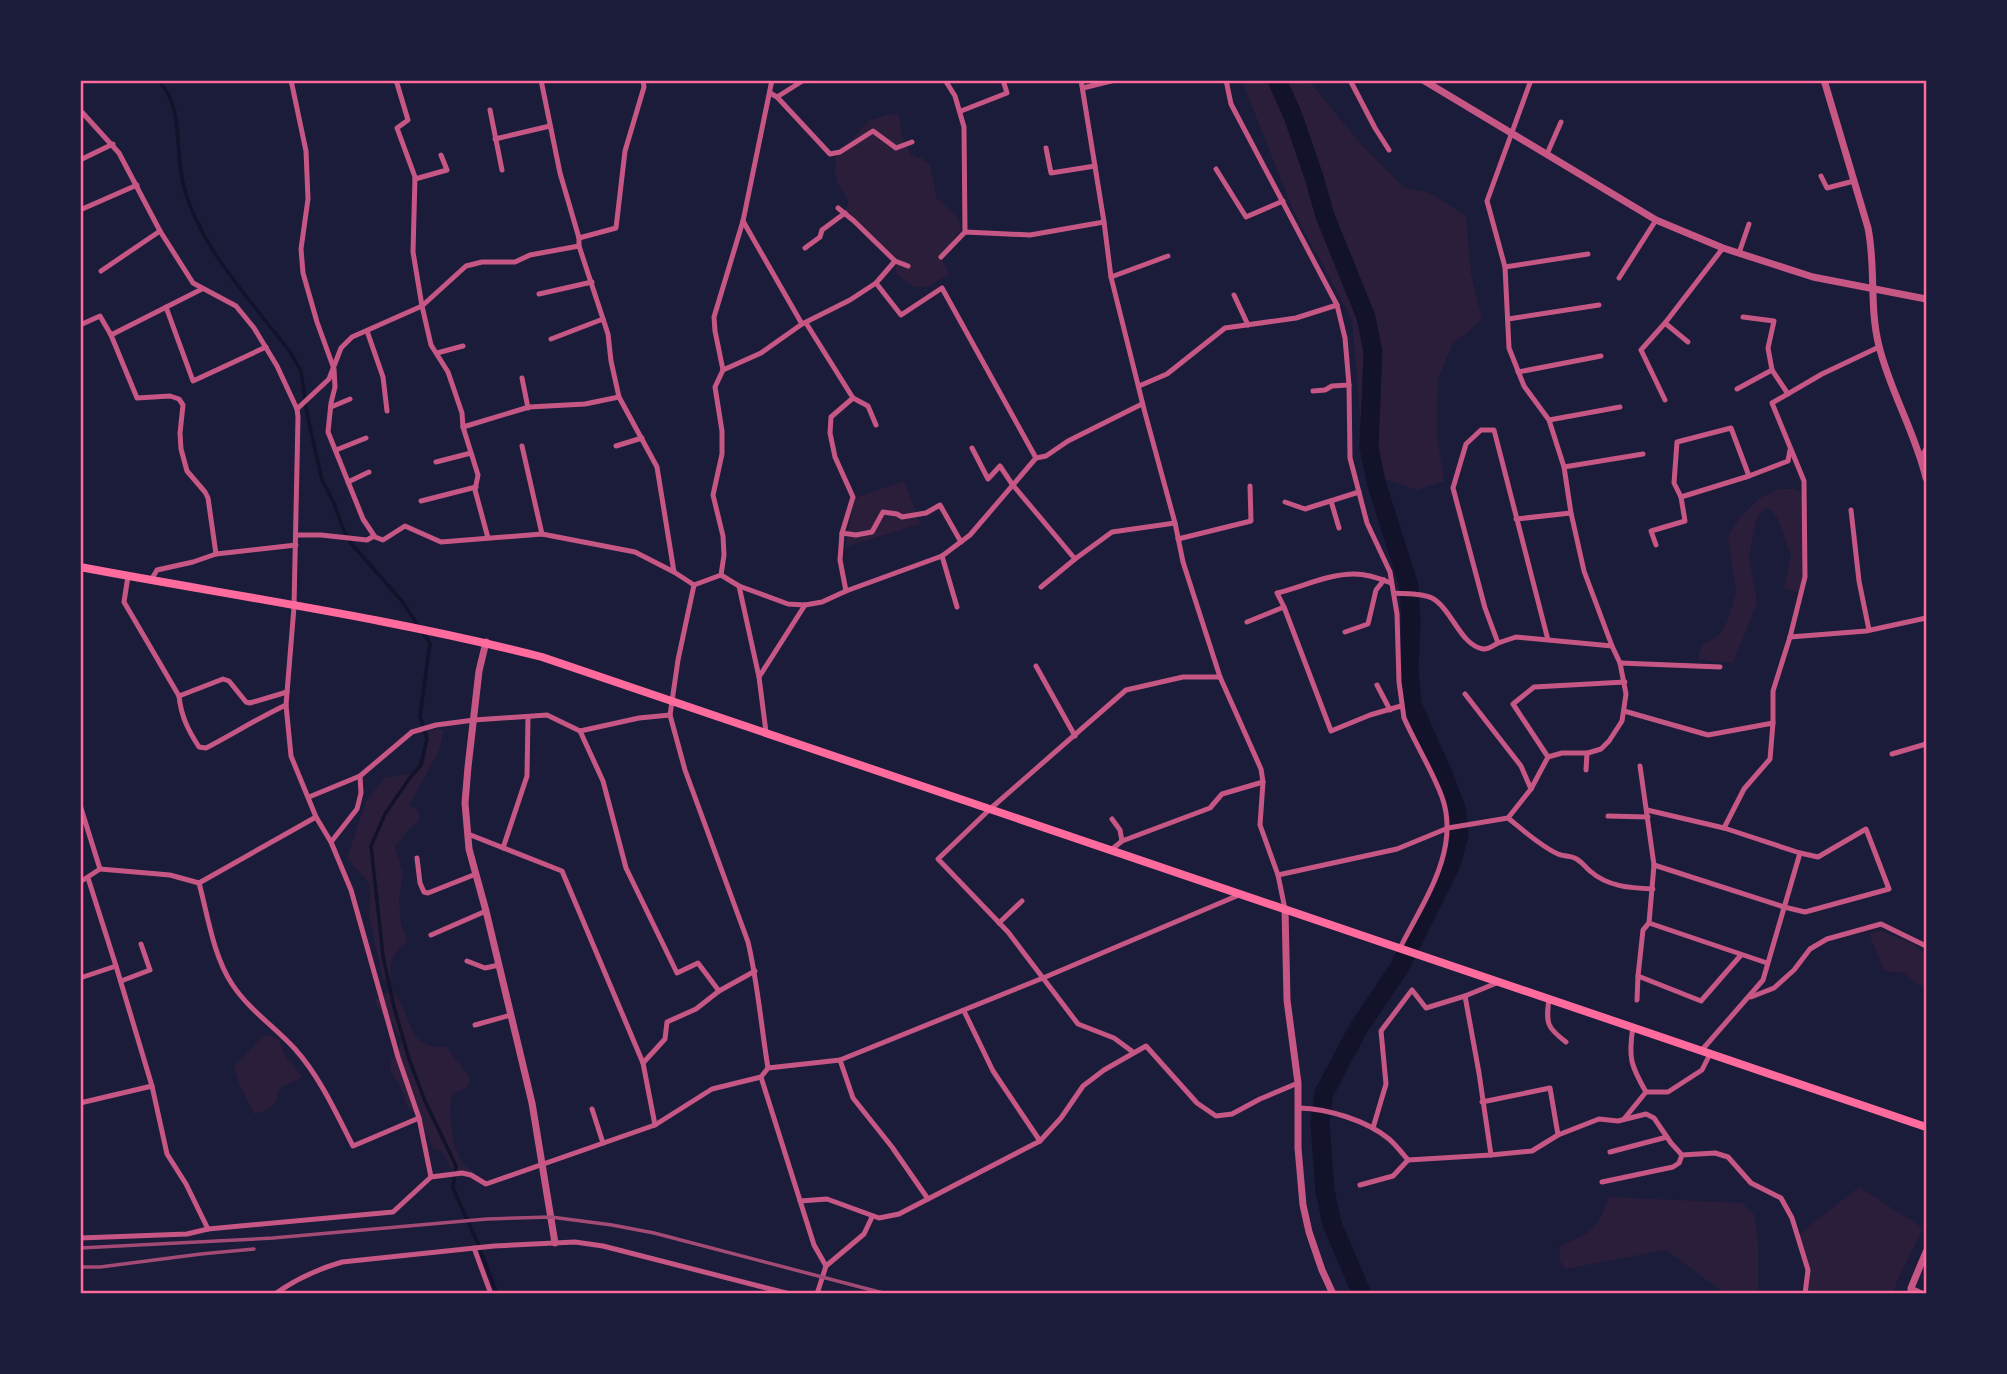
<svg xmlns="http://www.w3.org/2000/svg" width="2007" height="1374" viewBox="0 0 2007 1374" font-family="Lato,sans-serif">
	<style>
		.green { fill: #2a1e3b }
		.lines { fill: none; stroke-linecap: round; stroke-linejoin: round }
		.stream { stroke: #12122b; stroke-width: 3.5 }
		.river { stroke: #12122b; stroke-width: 19 }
		.minor { stroke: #c65784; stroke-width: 5 }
		.tertiary { stroke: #c65784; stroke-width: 7 }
		.secondary { stroke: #ff6b9d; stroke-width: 8 }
		.rail { stroke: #a44b75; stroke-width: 3.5 }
		.neatline { fill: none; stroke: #ff6b9d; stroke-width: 2.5 }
	</style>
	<rect width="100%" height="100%" fill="#1b1b3a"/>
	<!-- green -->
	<g class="green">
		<path d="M1242 81H1309L1360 143 1403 187 1430 193 1466 216 1471 274 1482 318 1469 331 1453 343 1438 379 1437 435 1444 481 1417 490 1379 477 1364 465 1352 320 1293 210Z"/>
		<path d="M891 114 899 115 902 135 911 155 921 158 930 165 937 199 956 214 961 229 941 257 949 274 927 287H914L897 274 891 254 845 213 849 202 838 183 835 172 836 157 870 120Z"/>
		<path d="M904 481 920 524 845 547 855 498Z"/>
		<path d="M1779 489H1796L1803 496 1805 535 1801 593 1784 589 1791 556 1778 519 1772 510 1765 508 1757 517 1749 556 1757 603 1733 663 1698 660 1702 645 1718 636 1728 620 1736 591 1728 536 1740 517 1760 498Z"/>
		<path d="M439 729 444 730 439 751 409 805 418 810 419 821 408 830 395 847 403 874 399 899 401 923 407 942C391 956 390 958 391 979L383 980 369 916 370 895 369 883 347 858 366 802 384 778 414 773 425 757 430 731Z"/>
		<path d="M1880 931 1914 944 1926 956V986L1918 985 1904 973 1884 971 1869 933Z"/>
		<path d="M388 990C416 1006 399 1049 446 1047L470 1078 468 1087 457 1092 451 1097C449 1116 451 1143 461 1160 463 1165 469 1169 474 1172L466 1174 453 1172 442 1151 433 1149 419 1118 407 1106 400 1086 390 1069 391 1060 399 1050 402 1041C397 1034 394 1025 389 1018 382 1011 376 1010 375 998L382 999Z"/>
		<path d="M269 1035 279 1040 286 1059 294 1066 302 1077 284 1086 278 1091C279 1105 266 1111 254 1114L239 1083 234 1067 263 1036Z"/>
		<path d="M1859 1187 1923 1228 1898 1279 1893 1293H1806L1808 1270 1797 1236Z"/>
		<path d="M1609 1197 1742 1203 1754 1215 1758 1243V1288L1760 1293H1724L1666 1250 1565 1269 1559 1259 1560 1246C1593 1231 1595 1233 1609 1197Z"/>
	</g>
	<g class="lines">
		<!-- stream -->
		<path class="stream" d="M158 80C185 107 174 153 184 187 201 250 252 301 290 352L301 371 307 414 322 480 334 503 342 526 350 542 401 600 430 643 420 716 427 739 421 765 409 779 385 814 371 846 383 956 394 1007 409 1059 425 1101 456 1166 453 1188 478 1244 497 1294"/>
		<!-- river -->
		<path class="river" d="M1277 80 1293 116 1314 177 1325 216 1366 317 1373 352 1369 447 1376 482 1409 586 1411 620 1409 670 1412 704 1443 774 1457 811 1459 835 1451 864 1399 968 1358 1029 1324 1093 1320 1123 1325 1191 1332 1224 1362 1294"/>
		<!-- minor -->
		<g class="minor">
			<path d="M291 80 306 151 308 199 301 249 303 273 317 322 334 369 335 387 331 403 328 432 363 519 375 537 383 540 405 526 441 542 542 534 635 552 674 572"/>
			<path d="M396 80 408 120 397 128 415 177 413 252 422 306 431 345 448 372 462 413 463 427 478 475 475 490 488 538"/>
			<path d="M541 80 560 173 579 238V246L608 334 611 361 619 397 657 467 674 572 694 585"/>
			<path d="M945 80 955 96 964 127 965 232"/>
			<path d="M1081 80 1104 222 1111 277 1145 413 1175 523 1183 562 1220 677 1261 769 1263 782 1260 825 1278 875 1285 909"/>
			<path d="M1226 80 1231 104 1337 305 1345 338 1349 385 1350 458 1367 523 1390 572 1397 614 1399 682 1404 718C1416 745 1432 770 1442 797 1461 850 1423 902 1400 948"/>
			<path d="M1350 80 1375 128 1389 150"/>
			<path d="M1083 88 1115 80"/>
			<path d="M770 93 777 97 830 154 840 152 873 131 896 148 912 142"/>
			<path d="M777 97 804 80"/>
			<path d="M80 110 119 153 160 231 193 283 236 306 254 328 277 366 297 409 298 417 294 607 286 705 291 756 316 817 331 842 351 890 398 1057 419 1118 431 1177"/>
			<path d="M490 110 502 170"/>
			<path d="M961 111 1007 93 1003 80"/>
			<path d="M495 139 550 126"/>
			<path d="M1046 148 1051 173 1095 166"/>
			<path d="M1547 154 1561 122"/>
			<path d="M80 160 113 144"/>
			<path d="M1216 169 1246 217 1283 201"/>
			<path d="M1821 176 1827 188 1854 181"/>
			<path d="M415 179 447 170 441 155"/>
			<path d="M838 208 854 221 895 261"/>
			<path d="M80 210 137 185"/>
			<path d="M743 221 802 324"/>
			<path d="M579 238 616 228 625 151 644 87 643 80"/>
			<path d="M805 248 820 237 822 230 845 213"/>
			<path d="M1739 253 1749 224"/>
			<path d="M941 257 965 232 1030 235 1104 222"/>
			<path d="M1505 267 1588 254"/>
			<path d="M101 271 160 231"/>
			<path d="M1111 277 1168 256"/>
			<path d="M1619 278 1656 220"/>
			<path d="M876 283 901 315 942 288 1036 458"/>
			<path d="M539 294 592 282"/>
			<path d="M1234 295 1248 325"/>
			<path d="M166 307 193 381 266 347"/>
			<path d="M1508 319 1599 305"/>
			<path d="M806 323 853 398 868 406 876 425"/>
			<path d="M1665 323 1688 342"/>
			<path d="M80 325 100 316 111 335 202 289"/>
			<path d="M367 331 383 377 387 411"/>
			<path d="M111 335 137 398 170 396 179 399 183 405 180 433 181 449 187 471 205 492 208 498 216 554"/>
			<path d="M551 339 603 319"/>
			<path d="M437 353 463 346"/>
			<path d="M723 370 761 353 802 324 850 300 876 283 895 261 908 266"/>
			<path d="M1772 370 1788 394"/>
			<path d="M1518 372 1601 356"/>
			<path d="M522 378 528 408"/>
			<path d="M1139 386 1167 374 1225 328 1296 318 1337 305"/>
			<path d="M1737 389 1772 370 1768 348 1774 321 1743 317"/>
			<path d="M1313 391 1325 390 1332 386 1349 385"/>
			<path d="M1665 400 1641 350 1665 323 1723 248"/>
			<path d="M331 407 350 399"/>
			<path d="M297 409 329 379 341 348 352 337 422 306 466 266 482 262H515L530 255 579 246"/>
			<path d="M1549 420 1620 407"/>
			<path d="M463 427 529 407 585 404 619 397"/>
			<path d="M522 446 542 534"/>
			<path d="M616 446 642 438"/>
			<path d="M972 448 988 479 1000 466 1012 484 1075 559 1041 587"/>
			<path d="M336 450 366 438"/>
			<path d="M1921 457 1926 449"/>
			<path d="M436 462 471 453"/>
			<path d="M1564 467 1643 454"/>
			<path d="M348 482 369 472"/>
			<path d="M1681 497 1674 483 1677 442 1731 428 1749 476"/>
			<path d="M421 501 476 487"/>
			<path d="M1331 501 1339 528"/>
			<path d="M1285 502 1305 509 1359 492"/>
			<path d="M1851 510 1859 581 1869 630"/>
			<path d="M1516 519 1571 513"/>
			<path d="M842 533 856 535 872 532 883 512 897 514 902 517 926 513 940 505 961 542"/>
			<path d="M296 535H321L367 540 374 536"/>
			<path d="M1178 539 1251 521 1250 486"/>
			<path d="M1656 545 1651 531 1685 521 1681 497 1749 476 1788 461 1790 450"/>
			<path d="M942 556 957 607"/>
			<path d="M1075 559 1112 532 1175 523"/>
			<path d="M721 575 724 555 723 536 713 495 722 454V431L715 387 723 370 715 331 714 317 743 221 772 80"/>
			<path d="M128 576 124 602 179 696C181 716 188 730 199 747L206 748C233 734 258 718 286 705"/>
			<path d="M151 580 157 570 193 562 216 554 296 545"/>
			<path d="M694 585 678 660 670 715 685 770 748 942C758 984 761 1026 768 1068L761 1077 814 1245 826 1266 817 1294"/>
			<path d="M694 585 721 575 739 586 788 604 805 605 822 602 846 591 942 556 970 535 1036 458 1046 456 1068 441 1142 404"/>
			<path d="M739 586 759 677"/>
			<path d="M846 591 840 560 842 533 853 497 835 457 830 433 831 417 853 398"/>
			<path d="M1394 593C1405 594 1422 593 1432 598 1452 609 1460 645 1483 649 1488 650 1494 645 1498 643"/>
			<path d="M1284 607 1331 731 1370 715 1401 706"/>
			<path d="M1247 622 1284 607 1277 593C1302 587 1328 574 1354 574 1367 574 1379 578 1391 583"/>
			<path d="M1345 632 1368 624 1376 590 1384 580"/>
			<path d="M1790 637 1866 631 1926 618"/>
			<path d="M1548 640 1494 430H1481L1466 444 1453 488 1485 608 1498 643 1516 637 1612 646"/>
			<path d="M1620 663 1720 667"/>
			<path d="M1036 666 1075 736"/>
			<path d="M1377 685 1390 710"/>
			<path d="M1465 694 1521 766 1531 789"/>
			<path d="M179 696 223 679 229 681 246 702 250 703 287 692"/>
			<path d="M1624 711 1708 735 1773 723 1770 759 1744 789 1724 828"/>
			<path d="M1773 723V691L1790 637 1805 577 1804 481 1772 403 1822 374 1879 347"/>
			<path d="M580 731 603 781 626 868 677 973 698 963 719 991"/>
			<path d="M766 732 759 677 805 605"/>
			<path d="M1892 754 1926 744"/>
			<path d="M1548 757 1513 704 1534 687 1625 682"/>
			<path d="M1640 766 1654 865 1649 923 1767 963"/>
			<path d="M1586 770 1587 753"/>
			<path d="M309 797 360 776"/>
			<path d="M80 805 100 869 80 882"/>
			<path d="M1647 810 1724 828 1800 853 1763 980 1701 1051"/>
			<path d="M1608 816 1648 817"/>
			<path d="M1508 818C1523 830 1540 846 1558 854 1564 857 1572 855 1578 860 1583 863 1586 868 1590 871 1608 887 1631 888 1653 889"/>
			<path d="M1112 819 1120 830 1122 841"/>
			<path d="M468 834 562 871 643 1063 655 1125"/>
			<path d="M331 842 357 809 361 793 360 776 412 732 436 725 474 720 547 715 580 731 639 718 670 715"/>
			<path d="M503 848 527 776 528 717"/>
			<path d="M1111 850 1122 841 1210 808 1222 794 1263 782"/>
			<path d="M417 858 420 883 424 892 428 893 476 874"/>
			<path d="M1654 865 1784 907 1805 912 1889 889 1866 829 1818 857 1800 853"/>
			<path d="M100 869 170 875 199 883C208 916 213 955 232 984 249 1010 275 1027 295 1049 320 1077 336 1113 353 1146L419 1118"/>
			<path d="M1278 875 1397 849 1448 828 1508 818 1531 789 1548 757 1562 753H1588L1601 749 1609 741 1622 721 1626 694 1620 663 1612 646 1584 571 1571 513 1564 467 1549 420 1524 386 1509 348 1505 267 1487 201 1531 80"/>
			<path d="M88 878 116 966 152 1086 167 1154 186 1184 208 1229"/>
			<path d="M199 883 316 817"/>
			<path d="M999 923 1022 901"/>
			<path d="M431 935 486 911"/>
			<path d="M467 961 485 968 499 965"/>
			<path d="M1638 976 1701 1001 1741 955"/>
			<path d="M80 978 116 966"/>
			<path d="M121 981 150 970 141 944"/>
			<path d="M1465 996 1479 1073 1491 1155"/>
			<path d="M1751 997 1774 988 1794 970 1810 949 1827 939 1881 924 1926 946"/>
			<path d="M1549 998C1546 1023 1546 1027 1566 1042"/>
			<path d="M1637 1000 1638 976 1643 930 1649 923"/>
			<path d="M964 1011 993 1071 1040 1141"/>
			<path d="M475 1025 511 1015"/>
			<path d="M1133 1052 1114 1038 1078 1024 1008 932 938 859 990 809 1126 690 1183 677H1220"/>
			<path d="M840 1060 853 1098 892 1147 928 1199"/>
			<path d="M643 1063 665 1039 667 1022 696 1009 719 991 755 971"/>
			<path d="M768 1068 840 1060 1043 978 1239 895"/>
			<path d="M1646 1092H1668L1702 1070 1710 1054"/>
			<path d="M1482 1102 1550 1088 1558 1135"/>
			<path d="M80 1103 152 1086"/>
			<path d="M1299 1108C1328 1109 1366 1120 1389 1139 1396 1145 1402 1153 1408 1160L1491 1155 1532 1151 1558 1135 1599 1119 1618 1121 1646 1114 1654 1118 1671 1143 1682 1155 1715 1153 1728 1157 1751 1183 1781 1198 1792 1218 1808 1270 1805 1294"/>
			<path d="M592 1109 603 1143"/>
			<path d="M1624 1119 1646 1092C1631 1066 1628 1058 1633 1027"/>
			<path d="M1373 1128 1386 1084 1381 1031 1412 990 1426 1008 1465 996 1499 982"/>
			<path d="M1610 1152 1667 1137"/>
			<path d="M1602 1182 1673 1167 1679 1163 1682 1155"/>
			<path d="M1360 1185 1393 1176 1408 1160"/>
			<path d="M800 1201 827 1199 879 1218 899 1214 1040 1141 1061 1118 1083 1086 1104 1070 1146 1046 1197 1103 1216 1116 1232 1114 1260 1099 1298 1083"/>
			<path d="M80 1238 187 1234 208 1229 393 1212 431 1177 462 1173 471 1175 486 1184 655 1125 712 1089 761 1077"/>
			<path d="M474 1248 491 1294"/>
			<path d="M826 1266 864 1234 872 1217"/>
			<path d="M1911 1288 1924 1294"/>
			<path d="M275 1294C296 1279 318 1269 342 1262L494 1246 575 1242 603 1246 790 1294"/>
		</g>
		<!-- tertiary -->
		<g class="tertiary">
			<path d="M1423 80 1656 220 1723 248 1813 277 1926 299"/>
			<path d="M1824 80 1868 228C1876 267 1869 307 1879 346 1890 391 1915 432 1926 478"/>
			<path d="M486 642 479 671 468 767 465 803 469 849 486 911 532 1103 555 1243"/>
			<path d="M1285 909 1287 1000 1298 1083V1148L1303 1205 1309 1232 1322 1270 1333 1294"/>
			<path d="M1911 1294V1288L1926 1252"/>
		</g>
		<!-- secondary -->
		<path class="secondary" d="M80 567C234 596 390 618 542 657L1926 1127"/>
		<!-- rail -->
		<g class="rail">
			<path d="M80 1248 273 1238 487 1219 551 1217 612 1225 654 1233 887 1294"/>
			<path d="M80 1267H100L201 1254 254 1249"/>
		</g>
	</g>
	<!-- border -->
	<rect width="2007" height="1374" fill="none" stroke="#1b1b3a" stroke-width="164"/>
	<rect x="82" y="82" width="1843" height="1210" class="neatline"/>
</svg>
